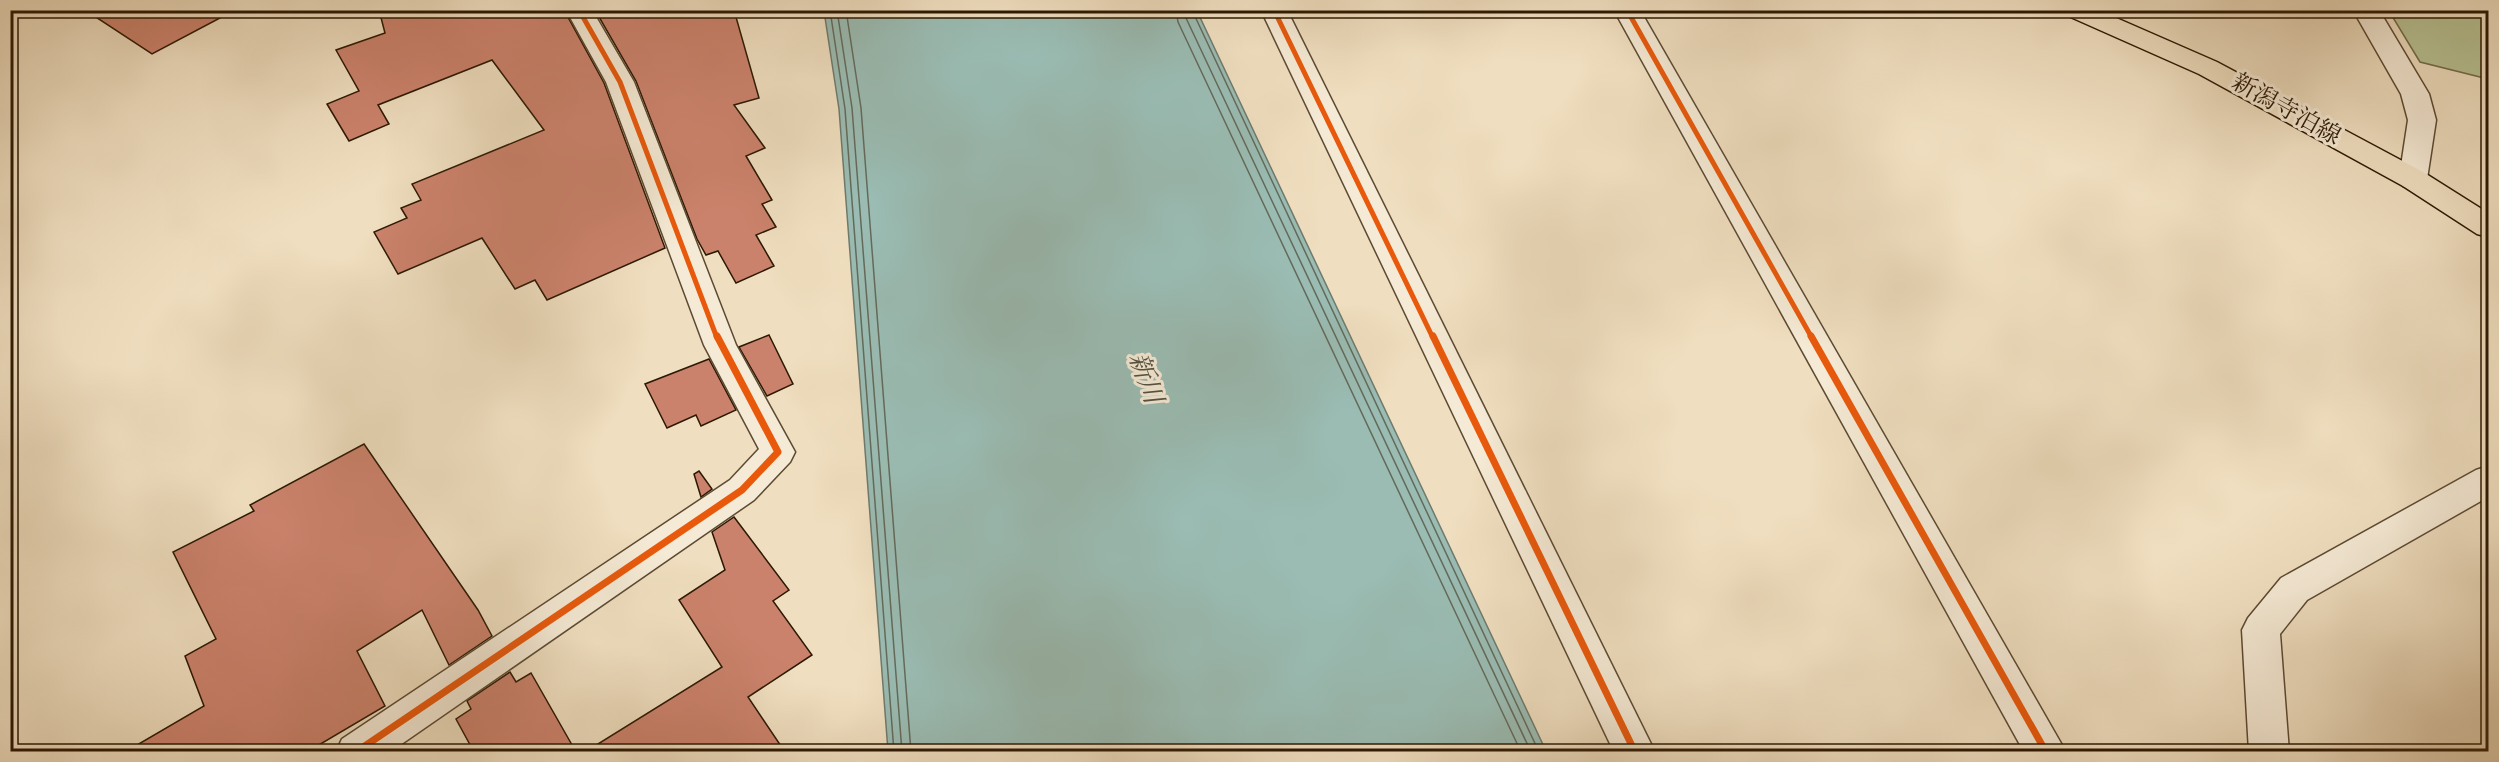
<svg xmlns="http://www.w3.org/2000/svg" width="2499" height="762" viewBox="0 0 2499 762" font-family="'IM FELL English','Noto Serif JP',serif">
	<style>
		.green { fill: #b7c193; stroke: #726c4b; stroke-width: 1.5 }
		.water { fill: #9abcb3; stroke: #6e7a6d; stroke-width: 1.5 }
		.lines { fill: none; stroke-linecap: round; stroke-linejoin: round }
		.shore { stroke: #636a5b; stroke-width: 1.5 }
		.building { fill: #cb826c; stroke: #2c1803; stroke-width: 1.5 }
		.minor-casing { stroke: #5d4a32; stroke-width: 3 }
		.major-casing { stroke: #2c1803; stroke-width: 3 }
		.minor { fill: #f5ead5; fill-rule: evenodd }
		.major { fill: #efdebf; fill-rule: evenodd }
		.cycleway-far1-casing { stroke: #f5ead5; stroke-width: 8 }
		.cycleway-casing { stroke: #f5ead5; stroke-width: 10 }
		.cycleway-far1 { stroke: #e8590c; stroke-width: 5 }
		.cycleway { stroke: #e8590c; stroke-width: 7 }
		.labels { text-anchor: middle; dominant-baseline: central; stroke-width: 6; stroke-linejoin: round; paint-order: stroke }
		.street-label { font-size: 24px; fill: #2c1803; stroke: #f5ead5 }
		.water-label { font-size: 26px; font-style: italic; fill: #525141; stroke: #f5ead5 }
	</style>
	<rect width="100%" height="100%" fill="#efdebf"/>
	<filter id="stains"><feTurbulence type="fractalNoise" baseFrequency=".00333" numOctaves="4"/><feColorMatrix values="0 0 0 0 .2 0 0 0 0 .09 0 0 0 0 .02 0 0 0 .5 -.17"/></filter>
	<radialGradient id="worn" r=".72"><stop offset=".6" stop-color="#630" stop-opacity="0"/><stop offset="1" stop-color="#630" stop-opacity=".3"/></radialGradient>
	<!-- green -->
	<path class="green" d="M2389 11H2488V79L2420 62Z"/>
	<!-- water -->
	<path class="water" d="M824 11H1197L1546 751H888L839 109Z"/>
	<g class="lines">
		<!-- shore -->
		<g class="shore">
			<path d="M830 10 845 109 894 752"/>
			<path d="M837 10 852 108 902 752"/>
			<path d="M846 10 861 108 911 752"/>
			<path d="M1176 10 1178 22 1521 752"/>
			<path d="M1185 10 1186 18 1531 752"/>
			<path d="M1192 10 1539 752"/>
		</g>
	</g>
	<!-- building -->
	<g class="building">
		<path d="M85 10H235L152 54Z"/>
		<path d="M379 10H564L604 83 665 248 547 300 535 280 515 289 482 238 398 274 374 232 407 218 401 208 421 200 412 184 544 130 492 60 378 105 389 124 349 141 327 104 359 91 336 50 385 33Z"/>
		<path d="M595 10H734L759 98 734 105 765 148 746 156 772 200 762 204 776 227 756 235 774 266 736 283 718 251 706 255 697 239 636 81Z"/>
		<path d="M769 335 793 384 767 396 739 347Z"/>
		<path d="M709 359 736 410 701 426 696 415 667 428 645 384Z"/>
		<path d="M364 444 478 610 492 636 449 665 422 610 357 651 385 706 307 752H125L204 706 185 656 216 639 173 552 254 511 250 505Z"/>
		<path d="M699 471 712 489 701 497 694 474Z"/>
		<path d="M734 517 789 590 773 601 812 655 748 697 785 752H585L722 667 679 600 725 570 712 532Z"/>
		<path d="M510 672 516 682 531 673 576 752H474L456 719 471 709 467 701Z"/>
	</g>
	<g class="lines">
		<!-- minor casing -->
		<g class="minor-casing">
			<g id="minor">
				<path d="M566 10H592L634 82 736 345 795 452 790 462 754 500 390 752H336L342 739 730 480 759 449 704 345 606 82Z"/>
				<path d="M1261 10H1287L1655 752H1614Z"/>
				<path d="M1614 10H1640L2066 752H2024Z"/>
				<path d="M2353 10H2379L2429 94 2436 120 2427 179 2423 186 2413 189 2403 186 2399 179 2408 120 2401 94Z"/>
				<path d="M2488 466V497L2307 600 2280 634 2289 752H2249L2242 630 2248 618 2281 578 2476 470Z"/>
			</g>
		</g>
		<!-- major casing -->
		<g class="major-casing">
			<path id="major" d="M2063 10H2098L2217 62 2423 172 2488 213V237L2477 234 2403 186 2199 74 2066 15Z"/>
		</g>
		<!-- minor -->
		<use href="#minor" class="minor"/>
		<!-- major -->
		<use href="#major" class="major"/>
		<!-- cycleway-far1 casing -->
		<g class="cycleway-far1-casing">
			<g id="cycleway-far1">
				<path d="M579 10 620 82 717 338"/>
				<path d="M1274 10 1433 338"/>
				<path d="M1627 10 1812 338"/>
			</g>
		</g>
		<!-- cycleway casing -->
		<g class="cycleway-casing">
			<g id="cycleway">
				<path d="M1433 336 1635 752"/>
				<path d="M1811 336 2046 752"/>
				<path d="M356 752 742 490 778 452 717 336"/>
			</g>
		</g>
		<!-- cycleway-far1 -->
		<use href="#cycleway-far1" class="cycleway-far1"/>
		<!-- cycleway -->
		<use href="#cycleway" class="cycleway"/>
	</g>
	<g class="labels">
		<!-- street labels -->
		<g class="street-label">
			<text transform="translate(2286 110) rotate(29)">新潟寺泊線</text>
		</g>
		<!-- water labels -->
		<g class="water-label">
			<text transform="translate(1145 378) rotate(70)">新川</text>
		</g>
	</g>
	<!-- margin -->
	<rect width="2499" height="762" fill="none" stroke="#efdebf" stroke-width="36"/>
	<rect x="12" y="12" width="2475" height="738" fill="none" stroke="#2c1803" stroke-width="3"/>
	<rect x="18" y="18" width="2463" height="726" fill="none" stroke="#2c1803" stroke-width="1.5"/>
	<rect width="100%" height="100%" filter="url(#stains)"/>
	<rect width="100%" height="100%" fill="url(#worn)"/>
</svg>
